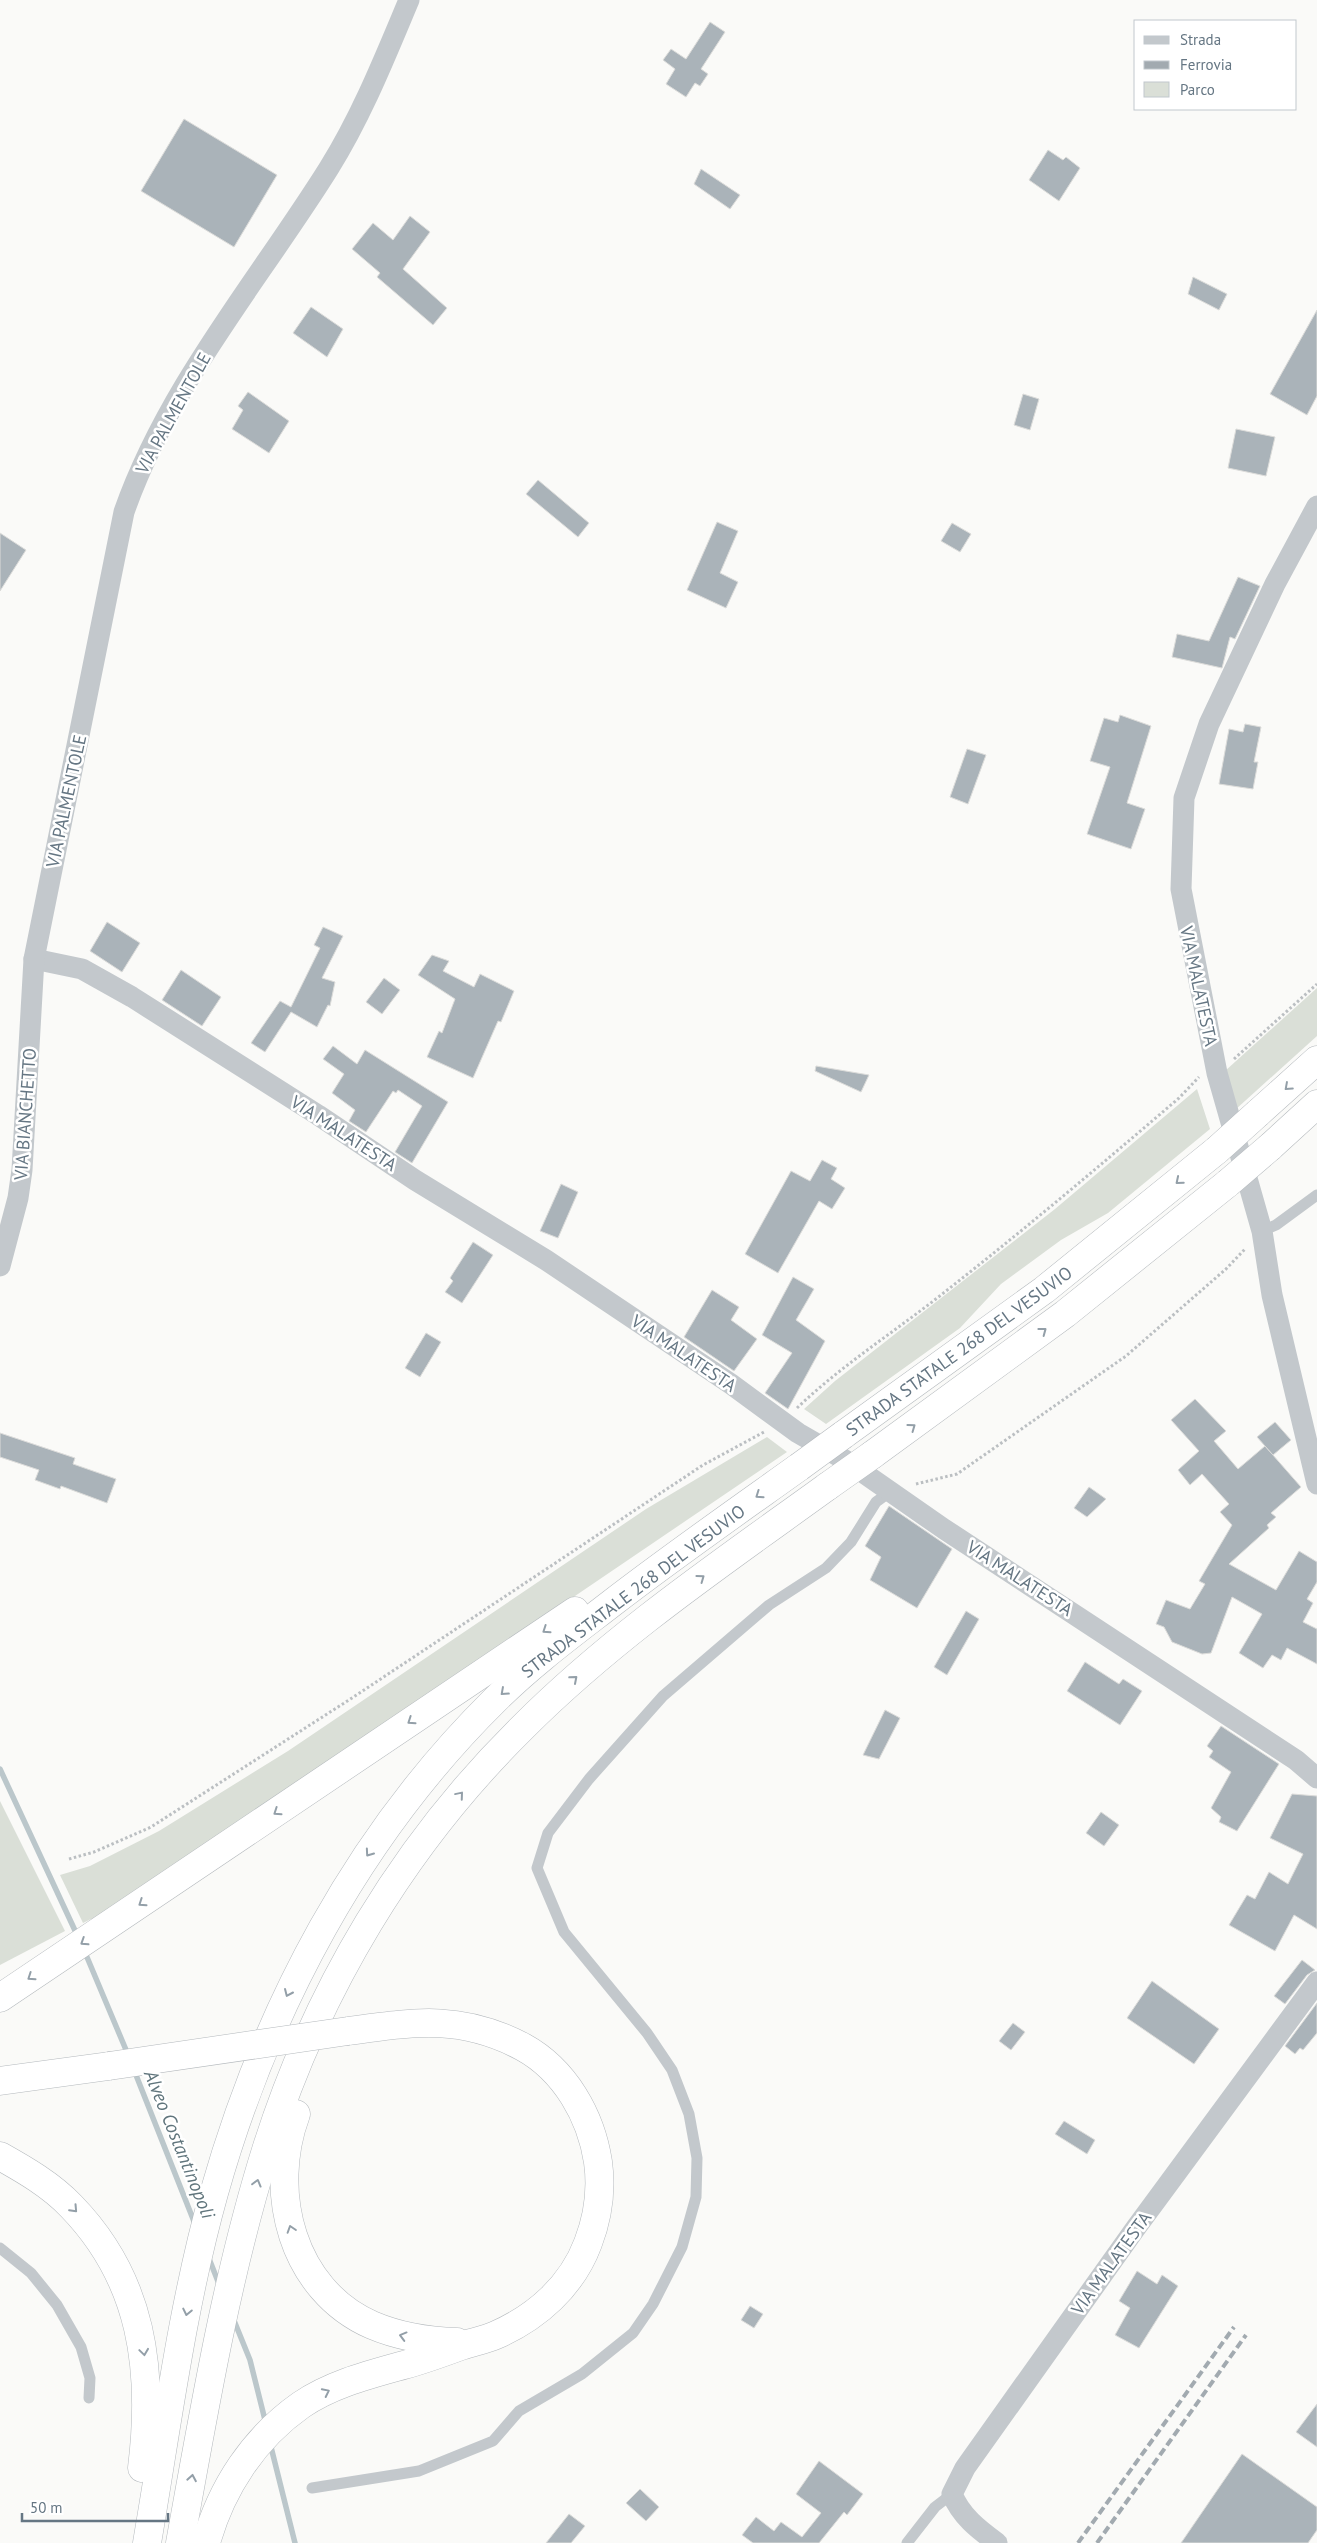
<svg xmlns="http://www.w3.org/2000/svg" width="1317" height="2543" viewBox="0 0 1317 2543" font-family="'PT Sans',sans-serif">
	<style>
		.green { fill: #dadfd7 }
		.lines { fill: none; stroke-linecap: round; stroke-linejoin: round }
		.stream { stroke: #bbc7cb; stroke-width: 5.5 }
		.building { fill: #aab3b9; stroke: #dcdcda }
		.trunk-casing { stroke: #b4b9bd; stroke-width: 29 }
		.path { stroke: #bbbfc2; stroke-width: 3; stroke-dasharray: 2.5 2.5; stroke-linecap: butt }
		.service { stroke: #c3c8cc; stroke-width: 11 }
		.minor { stroke: #c3c8cc; stroke-width: 21 }
		.trunk { stroke: #fff; stroke-width: 28 }
		.rail { stroke: #a2aab0; stroke-width: 4; stroke-dasharray: 8 4; stroke-linecap: butt }
		.trunk-bridge-casing { stroke: #b4b9bd; stroke-width: 29; stroke-linecap: butt }
		.trunk-bridge { stroke: #fff; stroke-width: 28 }
		.oneway { stroke: #939fa8 }
		.labels { text-anchor: middle; dominant-baseline: central; stroke-width: 5; stroke-linejoin: round; paint-order: stroke }
		.street-label { font-size: 18px; fill: #657683; stroke: #fff }
		.water-label { font-size: 19px; font-style: italic; fill: #60757c; stroke: #fff }
	</style>
	<rect width="100%" height="100%" fill="#fafaf8"/>
	<!-- green -->
	<g class="green">
		<path d="M1317 988V1036L1235 1110 1225 1071Z"/>
		<path d="M1197 1089 1210 1129 1108 1213 1061 1240 1001 1284 960 1328 826 1424 804 1409 835 1381 1055 1209Z"/>
		<path d="M767 1437 787 1452 94 1923 91 1919 83 1923 60 1875 90 1866 159 1831 288 1751 646 1509Z"/>
		<path d="M0 1801 65 1931 0 1965Z"/>
	</g>
	<g class="lines">
		<!-- stream -->
		<g class="stream">
			<path d="M0 1769 78 1937"/>
			<path d="M84 1950 129 2057"/>
			<path d="M134 2070 195 2224"/>
			<path d="M208 2256 219 2284"/>
			<path d="M233 2318 250 2360 266 2424"/>
			<path d="M270 2443 295 2543"/>
		</g>
	</g>
	<!-- building -->
	<g class="building">
		<path d="M710 22 725 32 701 69 708 74 700 86 695 83 686 97 666 84 675 69 663 60 671 49 686 59Z"/>
		<path d="M184 119 277 175 234 247 141 191Z"/>
		<path d="M1048 150 1063 160 1066 157 1080 168 1059 201 1029 180Z"/>
		<path d="M701 169 740 195 730 209 694 184Z"/>
		<path d="M410 216 430 232 403 269 447 308 433 325 377 277 380 273 352 249 373 223 393 240Z"/>
		<path d="M1193 277 1227 294 1219 310 1188 294Z"/>
		<path d="M311 307 343 329 327 357 293 333Z"/>
		<path d="M1317 310V396L1307 415 1270 394Z"/>
		<path d="M248 392 289 421 269 453 232 429 243 410 238 406Z"/>
		<path d="M1023 394 1039 399 1030 430 1014 425Z"/>
		<path d="M1236 429 1275 437 1266 476 1228 468Z"/>
		<path d="M538 480 589 523 578 537 526 494Z"/>
		<path d="M717 522 738 531 720 573 738 582 726 608 687 590Z"/>
		<path d="M952 523 971 534 960 552 941 541Z"/>
		<path d="M0 533 26 550 0 591Z"/>
		<path d="M1238 577 1260 586 1235 639 1230 637 1222 668 1172 657 1177 634 1209 641Z"/>
		<path d="M1120 715 1151 726 1127 803 1145 809 1131 849 1087 834 1110 767 1090 761 1104 718 1118 722Z"/>
		<path d="M1245 724 1261 727 1254 762H1258L1253 789 1219 784 1229 729 1243 732Z"/>
		<path d="M967 749 986 755 968 804 950 797Z"/>
		<path d="M107 922 140 943 122 972 90 951Z"/>
		<path d="M323 927 343 936 322 978 335 982 330 1006 328 1005 317 1027 291 1012 265 1052 251 1043 280 1001 291 1007 320 948 314 945Z"/>
		<path d="M432 955 449 961 443 971 474 987 480 974 514 991 501 1022 498 1021 473 1078 427 1057 439 1031 442 1033 455 999 418 975Z"/>
		<path d="M181 970 221 997 202 1026 162 1000Z"/>
		<path d="M384 978 400 990 382 1014 366 1002Z"/>
		<path d="M333 1046 357 1064 365 1050 448 1102 412 1163 395 1152 422 1106 398 1090 396 1093 393 1091 366 1132 349 1121 355 1110 332 1093 344 1074 323 1059Z"/>
		<path d="M816 1066 869 1075 861 1092 815 1071Z"/>
		<path d="M822 1160 837 1168 831 1179 845 1188 832 1209 819 1201 778 1273 745 1254 791 1171 810 1181Z"/>
		<path d="M561 1184 578 1192 558 1238 540 1231Z"/>
		<path d="M473 1242 493 1255 462 1303 445 1292 453 1281 450 1278Z"/>
		<path d="M793 1277 814 1289 796 1320 825 1341 788 1409 765 1393 792 1353 762 1335Z"/>
		<path d="M712 1290 739 1307 731 1320 757 1339 734 1371 684 1337Z"/>
		<path d="M426 1333 441 1342 420 1377 405 1368Z"/>
		<path d="M1195 1399 1226 1431 1214 1441 1238 1469 1265 1446 1301 1487 1271 1513 1276 1517 1267 1525 1269 1528 1229 1564 1276 1590 1299 1551 1317 1562V1582L1307 1599 1313 1603 1303 1622 1317 1629V1664L1287 1648 1281 1660 1272 1655 1263 1668 1239 1653 1262 1614 1232 1597 1211 1653 1202 1654 1172 1642 1164 1627 1156 1624 1166 1600 1190 1609 1205 1584 1199 1581 1232 1525 1220 1512 1229 1504 1202 1474 1190 1485 1178 1470 1199 1451 1171 1420Z"/>
		<path d="M1275 1422 1291 1440 1273 1455 1257 1437Z"/>
		<path d="M0 1433 75 1458 73 1464 116 1479 107 1503 61 1486 60 1489 35 1480 39 1470 0 1457Z"/>
		<path d="M1089 1487 1106 1499 1087 1517 1074 1508Z"/>
		<path d="M889 1506 952 1549 917 1608 870 1580 881 1557 865 1546Z"/>
		<path d="M966 1611 979 1619 947 1675 934 1667Z"/>
		<path d="M1085 1662 1119 1684 1123 1679 1142 1691 1120 1725 1067 1691Z"/>
		<path d="M885 1710 900 1718 879 1759 863 1755Z"/>
		<path d="M1221 1726 1279 1764 1237 1831 1219 1822 1221 1817 1211 1808 1231 1772 1209 1757 1213 1751 1207 1746Z"/>
		<path d="M1292 1794 1317 1796V1929L1294 1915 1275 1951 1229 1925 1247 1895 1255 1899 1269 1872 1288 1884 1303 1854 1270 1838Z"/>
		<path d="M1101 1812 1119 1825 1104 1846 1086 1833Z"/>
		<path d="M1302 1960 1315 1970 1307 1975 1285 2004 1274 1996Z"/>
		<path d="M1152 1981 1219 2029 1194 2064 1127 2018Z"/>
		<path d="M1317 2003V2033L1303 2050 1300 2048 1295 2054 1285 2046Z"/>
		<path d="M1013 2023 1025 2032 1011 2050 999 2041Z"/>
		<path d="M1064 2121 1095 2140 1087 2154 1055 2134Z"/>
		<path d="M1137 2271 1157 2284 1162 2275 1178 2286 1139 2348 1115 2335 1130 2308 1119 2301Z"/>
		<path d="M750 2306 763 2314 754 2328 741 2320Z"/>
		<path d="M1317 2404V2447L1296 2432Z"/>
		<path d="M1242 2454 1317 2507V2530L1308 2543H1181Z"/>
		<path d="M819 2461 863 2494 847 2515 844 2512 819 2543H753L742 2535 756 2517 774 2531 781 2522 802 2537 821 2513 796 2494Z"/>
		<path d="M640 2489 659 2507 646 2521 626 2503Z"/>
		<path d="M569 2514 585 2526 571 2543H546Z"/>
	</g>
	<g class="lines">
		<!-- trunk casing -->
		<g class="trunk-casing">
			<g id="trunk">
				<path d="M1258 1113 1317 1060"/>
				<path d="M1270 1147 1317 1104"/>
				<path d="M843 1435 1044 1290 1217 1150"/>
				<path d="M872 1455 1065 1314 1228 1183"/>
				<path d="M0 1998 575 1611"/>
				<path d="M0 2081 109 2066"/>
				<path d="M296 2114C267 2192 292 2290 372 2325 400 2337 427 2341 457 2342"/>
				<path d="M0 2156C25 2170 51 2185 71 2206 143 2280 154 2370 142 2468"/>
				<path d="M147 2543C167 2426 182 2307 214 2193 266 2009 358 1835 495 1700 531 1664 572 1634 612 1603 673 1556 736 1512 799 1467"/>
				<path d="M180 2543C204 2411 226 2278 266 2150 316 1991 404 1844 523 1727 615 1635 723 1562 828 1486"/>
				<path d="M206 2543C221 2488 254 2438 301 2405 332 2384 368 2375 404 2365 423 2360 442 2353 461 2346 472 2342 485 2340 496 2335 537 2317 572 2286 588 2243 598 2217 602 2191 598 2162 591 2116 565 2070 523 2047 461 2014 414 2022 348 2031"/>
			</g>
		</g>
		<!-- path -->
		<g class="path">
			<path d="M1234 1059 1317 984"/>
			<path d="M797 1408C843 1364 896 1331 946 1291 1025 1229 1102 1164 1179 1098L1199 1077"/>
			<path d="M916 1484 957 1474 1126 1356 1226 1269 1245 1249"/>
			<path d="M69 1859 94 1852 151 1827 352 1698 703 1465 764 1432"/>
		</g>
		<!-- service -->
		<g class="service">
			<path d="M1262 1231 1276 1225 1317 1195"/>
			<path d="M0 2248 31 2273 57 2305 81 2347 90 2378 89 2398"/>
			<path d="M312 2488 419 2471 493 2441 519 2411 582 2374 633 2333 653 2304 682 2247 696 2197 697 2158 689 2114 672 2070 647 2033 564 1932 537 1868 548 1833 589 1779 663 1696 769 1605 826 1568 851 1542 876 1502 891 1491"/>
			<path d="M907 2543 935 2507 952 2494"/>
		</g>
		<!-- minor -->
		<g class="minor">
			<path d="M1317 506 1275 584 1209 724 1184 798 1181 889 1217 1073 1262 1231 1272 1295 1317 1484"/>
			<path d="M34 959 82 969 132 997 318 1115 415 1180 546 1260 731 1384 798 1433 845 1460 944 1529 1296 1760 1317 1778"/>
			<path d="M0 1266 18 1198 22 1170 34 959 124 512C168 386 259 280 329 168 362 115 385 57 409 0"/>
			<path d="M997 2543C978 2529 961 2516 952 2494L965 2468 1135 2229 1317 1982"/>
		</g>
		<!-- trunk -->
		<use href="#trunk" class="trunk"/>
		<!-- rail -->
		<g class="rail">
			<path d="M1078 2543 1234 2327"/>
			<path d="M1097 2543 1246 2335"/>
		</g>
		<!-- trunk-bridge casing -->
		<g class="trunk-bridge-casing">
			<g id="trunk-bridge">
				<path d="M1217 1150 1258 1113"/>
				<path d="M1228 1183 1270 1147"/>
				<path d="M799 1467 843 1435"/>
				<path d="M828 1486 872 1455"/>
				<path d="M109 2066 348 2031"/>
			</g>
		</g>
		<!-- trunk-bridge -->
		<use href="#trunk-bridge" class="trunk-bridge"/>
	</g>
	<!-- one-way arrows -->
	<defs><path id="oneway-chevron" d="M-2-3.5L2.5 0L-2 3.5" fill="none" stroke-width="1.6" stroke-linecap="round" stroke-linejoin="round" transform="scale(1.25)"/></defs>
	<g class="oneway">
		<use href="#oneway-chevron" transform="translate(1288 1087) rotate(138)"/>
		<use href="#oneway-chevron" transform="translate(1179 1181) rotate(140)"/>
		<use href="#oneway-chevron" transform="translate(1043 1331) rotate(-37)"/>
		<use href="#oneway-chevron" transform="translate(912 1427) rotate(-36)"/>
		<use href="#oneway-chevron" transform="translate(759 1495) rotate(145)"/>
		<use href="#oneway-chevron" transform="translate(701 1578) rotate(-36)"/>
		<use href="#oneway-chevron" transform="translate(546 1630) rotate(146)"/>
		<use href="#oneway-chevron" transform="translate(574 1679) rotate(-41)"/>
		<use href="#oneway-chevron" transform="translate(504 1692) rotate(138)"/>
		<use href="#oneway-chevron" transform="translate(411 1721) rotate(146)"/>
		<use href="#oneway-chevron" transform="translate(460 1795) rotate(-50)"/>
		<use href="#oneway-chevron" transform="translate(277 1812) rotate(146)"/>
		<use href="#oneway-chevron" transform="translate(369 1853) rotate(125)"/>
		<use href="#oneway-chevron" transform="translate(142 1903) rotate(146)"/>
		<use href="#oneway-chevron" transform="translate(84 1942) rotate(147)"/>
		<use href="#oneway-chevron" transform="translate(31 1977) rotate(146)"/>
		<use href="#oneway-chevron" transform="translate(288 1993) rotate(114)"/>
		<use href="#oneway-chevron" transform="translate(257 2183) rotate(-75)"/>
		<use href="#oneway-chevron" transform="translate(74 2209) rotate(47)"/>
		<use href="#oneway-chevron" transform="translate(291 2229) rotate(-108)"/>
		<use href="#oneway-chevron" transform="translate(187 2312) rotate(102)"/>
		<use href="#oneway-chevron" transform="translate(403 2336) rotate(-165)"/>
		<use href="#oneway-chevron" transform="translate(144 2352) rotate(82)"/>
		<use href="#oneway-chevron" transform="translate(326 2392) rotate(-26)"/>
		<use href="#oneway-chevron" transform="translate(192 2478) rotate(-80)"/>
	</g>
	<g class="labels">
		<!-- street labels -->
		<g class="street-label">
			<text transform="translate(173 413) rotate(-61)">VIA PALMENTOLE</text>
			<text transform="translate(66 801) rotate(-78)">VIA PALMENTOLE</text>
			<text transform="translate(1199 986) rotate(78)">VIA MALATESTA</text>
			<text transform="translate(25 1114) rotate(-86)">VIA BIANCHETTO</text>
			<text transform="translate(344 1133) rotate(33)">VIA MALATESTA</text>
			<text transform="translate(959 1351) rotate(-36)">STRADA STATALE 268 DEL VESUVIO</text>
			<text transform="translate(684 1353) rotate(34)">VIA MALATESTA</text>
			<text transform="translate(1020 1578) rotate(33)">VIA MALATESTA</text>
			<text transform="translate(633 1591) rotate(-37)">STRADA STATALE 268 DEL VESUVIO</text>
			<text transform="translate(1111 2263) rotate(-54)">VIA MALATESTA</text>
		</g>
		<!-- water labels -->
		<g class="water-label">
			<text transform="translate(180 2144) rotate(68)">Alveo Costantinopoli</text>
		</g>
	</g>
	<!-- legend -->
	<rect x="1134" y="20" width="162" height="90" fill="#ffffff" stroke="#c1c8cd"/>
	<rect x="1144" y="36" width="25" height="8" fill="#c3c8cc" stroke="#c1c8cd"/>
	<text x="1180" y="45" font-size="15" fill="#657683">Strada</text>
	<rect x="1144" y="61" width="25" height="8" fill="#a2aab0" stroke="#c1c8cd"/>
	<text x="1180" y="70" font-size="15" fill="#657683">Ferrovia</text>
	<rect x="1144" y="82" width="25" height="15" fill="#dadfd7" stroke="#c1c8cd"/>
	<text x="1180" y="95" font-size="15" fill="#657683">Parco</text>
	<!-- scale -->
	<path d="M22 2513v8h146v-8" fill="none" stroke="#657683" stroke-width="2.5"/>
	<text x="30" y="2513" font-size="15" fill="#657683" stroke="#ffffff" stroke-width="4" paint-order="stroke">50 m</text>
</svg>
